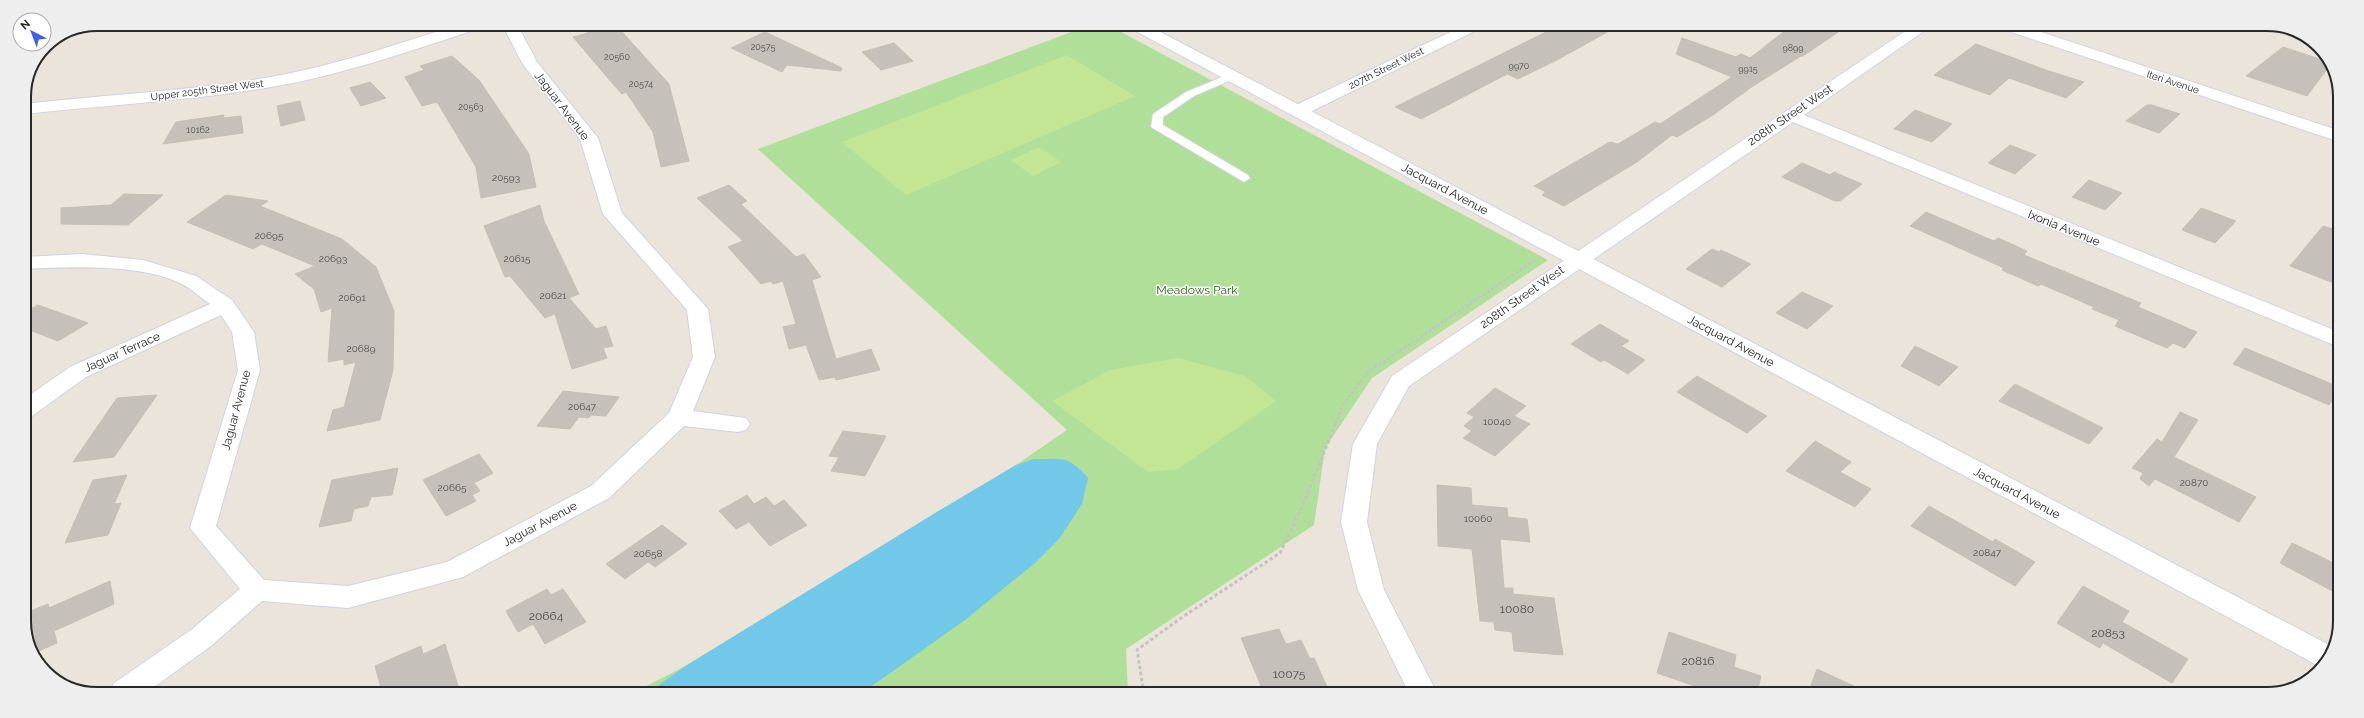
<svg xmlns="http://www.w3.org/2000/svg" width="2364" height="718" viewBox="0 0 2364 718" font-family="Raleway,sans-serif">
	<style>
		.green { fill: #b0df99 }
		.pitch { fill: #c3e694 }
		.water { fill: #71c8e9 }
		.building { fill: #c5c0ba; stroke: #c5bfb4 }
		.lines { fill: none; stroke-linecap: round; stroke-linejoin: round }
		.lane-casing { stroke: #d0d3e1; stroke-width: 2 }
		.street-casing { stroke: #d0d3e1; stroke-width: 2 }
		.secondary-casing { stroke: #d0d3e1; stroke-width: 2 }
		.path-far1 { stroke: #c3c3c3; stroke-width: 2.5; stroke-dasharray: 3 2; stroke-linecap: butt }
		.path { stroke: #c3c3c3; stroke-width: 3; stroke-dasharray: 3.5 2.5; stroke-linecap: butt }
		.lane { fill: #fff; fill-rule: evenodd }
		.street { fill: #fff; fill-rule: evenodd }
		.secondary { fill: #fff; fill-rule: evenodd }
		.labels { text-anchor: middle; dominant-baseline: central; stroke-width: 3; stroke-linejoin: round; paint-order: stroke }
		.far-number-label { font-size: 9px; fill: #4f4e4c }
		.far-street-label { font-size: 10px; fill: #282828; stroke: #fff }
		.number-label { font-size: 10px; fill: #4f4e4c }
		.street-label { font-size: 12px; fill: #282828; stroke: #fff }
		.park-label { font-size: 12px; fill: #2a611c; stroke: #fff }
		.near-number-label { font-size: 12px; fill: #4f4e4c }
		.rim { fill: none; stroke: #282828; stroke-width: 2 }
	</style>
	<rect width="100%" height="100%" fill="#eae4da"/>
	<!-- green -->
	<path class="green" d="M1090 25H1108L1548 260 1372 378 1325 448 1314 525 1126 649 1128 693 635 692 687 665 1016 465 1067 430 758 149Z"/>
	<!-- pitch -->
	<g class="pitch">
		<path d="M1067 55 1135 96 906 195 842 142Z"/>
		<path d="M1039 147 1061 162 1033 176 1011 160Z"/>
		<path d="M1178 358 1245 376 1276 401 1178 469 1148 472 1052 401 1110 370Z"/>
	</g>
	<!-- water -->
	<path class="water" d="M1034 459C1062 459 1068 455 1088 478L1082 504 1059 539 1035 563 965 620 872 686 862 692H649L687 665 940 510 1016 465Z"/>
	<!-- building -->
	<g class="building">
		<path d="M582 25H616L669 84 689 161 661 167 653 132 626 92 622 94 613 84 573 37 588 33Z"/>
		<path d="M1558 26H1618L1557 60 1518 79 1507 74 1421 119 1395 107Z"/>
		<path d="M1791 26H1847L1803 56H1801L1753 86 1713 115 1677 137 1672 135 1637 162 1564 206 1542 195 1546 192 1534 186 1610 142 1618 144 1655 122 1660 124 1732 77 1676 54 1682 38 1736 57 1741 54 1750 58Z"/>
		<path d="M765 32 842 68 841 71 787 65 782 72 731 48Z"/>
		<path d="M894 43 913 61 881 70 862 52Z"/>
		<path d="M1976 44 2046 70 2084 82 2066 98 2009 78 1990 95 1934 75Z"/>
		<path d="M2283 47 2329 62 2330 65 2307 96 2246 76Z"/>
		<path d="M452 56 479 80 529 154 536 187 481 198 476 167 437 102 422 106 405 77 424 70 420 66Z"/>
		<path d="M370 82 386 98 361 106 350 88Z"/>
		<path d="M300 101 305 120 281 126 277 106Z"/>
		<path d="M2147 105H2152L2180 114 2159 133 2126 121Z"/>
		<path d="M1915 110 1952 124 1932 142 1894 129Z"/>
		<path d="M224 115 223 118 241 116 243 133 163 144 176 122Z"/>
		<path d="M2010 145 2036 155 2015 174 1988 163Z"/>
		<path d="M1802 163 1830 175 1834 172 1862 184 1840 201H1835L1782 177Z"/>
		<path d="M2089 180 2122 193 2105 210 2072 197Z"/>
		<path d="M729 185 747 201 741 204 796 257 804 254 821 277 812 280 836 359 871 349 880 370 836 380 835 377 819 380 806 345 789 349 783 327 796 324 783 281 773 284 771 281 761 284 728 247 743 241 697 198Z"/>
		<path d="M124 194 163 195 128 225 61 224V208L111 205Z"/>
		<path d="M226 195 268 201 260 206 342 239 376 267 394 311 393 370 380 420 327 431 333 410 344 407 356 362 344 365V359L328 362 332 308 321 312 314 289 295 274 315 266 262 244 253 249 187 222Z"/>
		<path d="M540 205 544 221 579 294 569 298 596 329 606 326 613 346 603 348 607 358 572 369 555 314 545 318 510 276 505 277 484 226Z"/>
		<path d="M2201 208 2236 221 2215 243 2182 230Z"/>
		<path d="M1926 212 1994 241 1998 238 2027 251 2024 255 2141 303 2138 307 2197 332 2185 348 2173 343 2167 348 2115 326 2119 320 2092 309 2094 307 2041 284 2038 286 2002 270 2004 268 1910 226Z"/>
		<path d="M2323 226 2339 231V285L2290 266Z"/>
		<path d="M1712 249 1719 252 1721 250 1751 264 1722 287 1686 269Z"/>
		<path d="M1802 292 1833 306 1807 329 1776 313Z"/>
		<path d="M38 305 88 323 58 341 24 328V313Z"/>
		<path d="M1600 324 1629 341 1621 346 1645 360 1628 374 1604 360 1601 362 1571 344Z"/>
		<path d="M1915 346 1958 367 1939 386 1901 366Z"/>
		<path d="M2245 348 2339 387V390L2329 405 2233 364Z"/>
		<path d="M1697 376 1767 416 1747 433 1677 392Z"/>
		<path d="M2015 384 2103 428 2089 444 1999 401Z"/>
		<path d="M1495 388 1526 406 1514 416 1530 424 1495 456 1463 438 1472 431 1464 426 1474 417 1467 413Z"/>
		<path d="M563 391 619 397 606 416 591 415 589 418 579 417 570 429 537 426Z"/>
		<path d="M157 395 114 457 73 462 117 398Z"/>
		<path d="M2180 412 2198 420 2174 457 2256 497 2239 522 2155 479 2149 486 2140 479 2143 473 2132 468 2157 439 2162 442Z"/>
		<path d="M843 431 886 436 865 476 831 471 839 457 829 456Z"/>
		<path d="M1815 441 1851 462 1840 472 1871 489 1855 507 1786 471Z"/>
		<path d="M479 454 493 473 474 483 480 491 472 495 476 501 446 516 423 480Z"/>
		<path d="M398 468 392 495 371 497 368 506 354 509 351 521 319 527 332 480Z"/>
		<path d="M127 475 114 504 121 503 108 535 65 543 93 480Z"/>
		<path d="M1437 485 1471 488 1472 505 1507 508 1508 517 1527 519 1530 542 1500 539 1504 588H1513V594L1554 598 1563 655 1514 651 1512 632 1495 630 1494 622 1480 621 1472 549 1438 546Z"/>
		<path d="M747 495 754 504 766 497 774 506 784 500 807 525 770 546 749 522 736 529 719 511Z"/>
		<path d="M1929 506 1993 542 1995 539 2035 562 2015 586 1911 526Z"/>
		<path d="M662 525 687 544 655 567 648 562 625 579 606 564Z"/>
		<path d="M2292 543 2338 565V594L2280 563Z"/>
		<path d="M110 581 114 604 54 631 57 643 34 653 24 626V614L48 604 49 608Z"/>
		<path d="M2083 586 2129 611 2122 622 2188 659 2172 683 2103 643 2100 648 2057 623Z"/>
		<path d="M547 589 551 595 563 589 586 622 545 644 533 624 518 632 506 611Z"/>
		<path d="M1279 629 1286 644 1301 640 1310 659 1314 658 1328 689 1313 693H1284L1282 688 1264 693 1241 638Z"/>
		<path d="M1669 632 1736 655 1734 667 1761 676 1757 693H1715L1657 673Z"/>
		<path d="M445 644 460 692H382L375 666 421 646 423 654Z"/>
		<path d="M1817 669 1871 694 1808 693Z"/>
	</g>
	<g class="lines">
		<!-- lane casing -->
		<g class="lane-casing">
			<path id="lane" d="M1232 73 1238 76 1236 78 1194 96 1163 117V125L1248 175 1250 178 1244 182 1151 127 1153 114 1186 92Z"/>
		</g>
		<!-- street casing -->
		<g class="street-casing">
			<g id="street">
				<path d="M461 24H486L484 27C412 50 340 76 265 88 185 101 104 105 24 114V104C104 95 186 91 265 78 332 67 397 44 461 24Z"/>
				<path d="M502 24H517L537 62 598 138 622 213 708 309 715 357 693 411 746 418 750 424 746 430 738 432 684 426 609 498 463 577 348 608 262 601 211 646 147 692H110L114 683 191 630 240 589 190 528 238 370 232 332 221 315 86 377 32 416 24 418V399L70 367 210 304C201 298 192 289 182 284 139 263 71 267 24 269V257L82 254 143 260 196 276 232 300 254 332 260 370 216 526 264 580 348 586 447 562 591 486 669 413 693 357 687 310 603 214 580 139 522 63Z"/>
				<path d="M1463 26H1482L1479 29 1304 115H1292L1289 111 1292 107Z"/>
				<path d="M1913 26H1931L1804 115 2339 332V347L1793 122 1409 386 1377 444 1367 522 1384 590 1437 693H1409L1358 590 1341 522 1353 444 1392 376Z"/>
				<path d="M1999 26H2023L2340 131V142L2002 29Z"/>
			</g>
		</g>
		<!-- secondary casing -->
		<g class="secondary-casing">
			<path id="secondary" d="M1127 25H1147L2333 647 2320 666 2317 665 1130 28Z"/>
		</g>
		<!-- path-far1 -->
		<path class="path-far1" d="M1335 424 1344 403 1368 372 1535 260"/>
		<!-- path -->
		<path class="path" d="M1144 693 1137 650 1181 618 1280 553 1297 518 1336 423"/>
		<!-- lane -->
		<use href="#lane" class="lane"/>
		<!-- street -->
		<use href="#street" class="street"/>
		<!-- secondary -->
		<use href="#secondary" class="secondary"/>
	</g>
	<g class="labels">
		<!-- far-number labels -->
		<g class="far-number-label">
			<text x="763" y="47">20575</text>
			<text x="1793" y="48">9899</text>
			<text x="617" y="57">20560</text>
			<text x="1519" y="66">9970</text>
			<text x="1748" y="69">9915</text>
			<text x="641" y="84">20574</text>
			<text x="471" y="107">20563</text>
			<text x="198" y="130">10162</text>
		</g>
		<!-- far-street labels -->
		<g class="far-street-label">
			<text transform="translate(1386 68) rotate(-26)">207th Street West</text>
			<text transform="translate(2173 82) rotate(18)">Iteri Avenue</text>
			<text transform="translate(207 90) rotate(-7)">Upper 205th Street West</text>
		</g>
		<!-- number labels -->
		<g class="number-label">
			<text x="506" y="177">20593</text>
			<text x="269" y="235">20695</text>
			<text x="333" y="258">20693</text>
			<text x="517" y="258">20615</text>
			<text x="553" y="295">20621</text>
			<text x="352" y="297">20691</text>
			<text x="361" y="348">20689</text>
			<text x="582" y="406">20647</text>
			<text x="1497" y="421">10040</text>
			<text x="2194" y="482">20870</text>
			<text x="452" y="487">20665</text>
			<text x="1478" y="518">10060</text>
			<text x="1987" y="552">20847</text>
			<text x="648" y="553">20658</text>
		</g>
		<!-- street labels -->
		<g class="street-label">
			<text transform="translate(562 106) rotate(53)">Jaguar Avenue</text>
			<text transform="translate(1790 115) rotate(-34)">208th Street West</text>
			<text transform="translate(1445 189) rotate(28)">Jacquard Avenue</text>
			<text transform="translate(2064 228) rotate(22)">Ixonia Avenue</text>
			<text transform="translate(1522 297) rotate(-35)">208th Street West</text>
			<text transform="translate(1731 341) rotate(28)">Jacquard Avenue</text>
			<text transform="translate(122 352) rotate(-24)">Jaguar Terrace</text>
			<text transform="translate(236 410) rotate(-75)">Jaguar Avenue</text>
			<text transform="translate(2017 493) rotate(28)">Jacquard Avenue</text>
			<text transform="translate(540 524) rotate(-28)">Jaguar Avenue</text>
		</g>
		<!-- park labels -->
		<g class="park-label">
			<text x="1197" y="290">Meadows Park</text>
		</g>
		<!-- near-number labels -->
		<g class="near-number-label">
			<text x="1517" y="609">10080</text>
			<text x="546" y="616">20664</text>
			<text x="2108" y="633">20853</text>
			<text x="1698" y="661">20816</text>
			<text x="1289" y="674">10075</text>
		</g>
	</g>
	<!-- crop -->
	<path d="M0 0H2364V718H0ZM97 31H2267A66 66 0 0 1 2333 97V621A66 66 0 0 1 2267 687H97A66 66 0 0 1 31 621V97A66 66 0 0 1 97 31Z" fill="#eee" fill-rule="evenodd"/>
	<path class="rim" d="M97 31H2267A66 66 0 0 1 2333 97V621A66 66 0 0 1 2267 687H97A66 66 0 0 1 31 621V97A66 66 0 0 1 97 31Z"/>
	<!-- north arrow -->
	<g transform="translate(32 32) rotate(318)"><circle r="19" fill="#ffffff" stroke="#a9a9a9"/>
	<path d="M0-3L7 15L0 10L-7 15Z" fill="#405ff2"/>
	<text y="-6" font-size="11" font-weight="bold" text-anchor="middle" fill="#282828">N</text>
	</g>
</svg>
